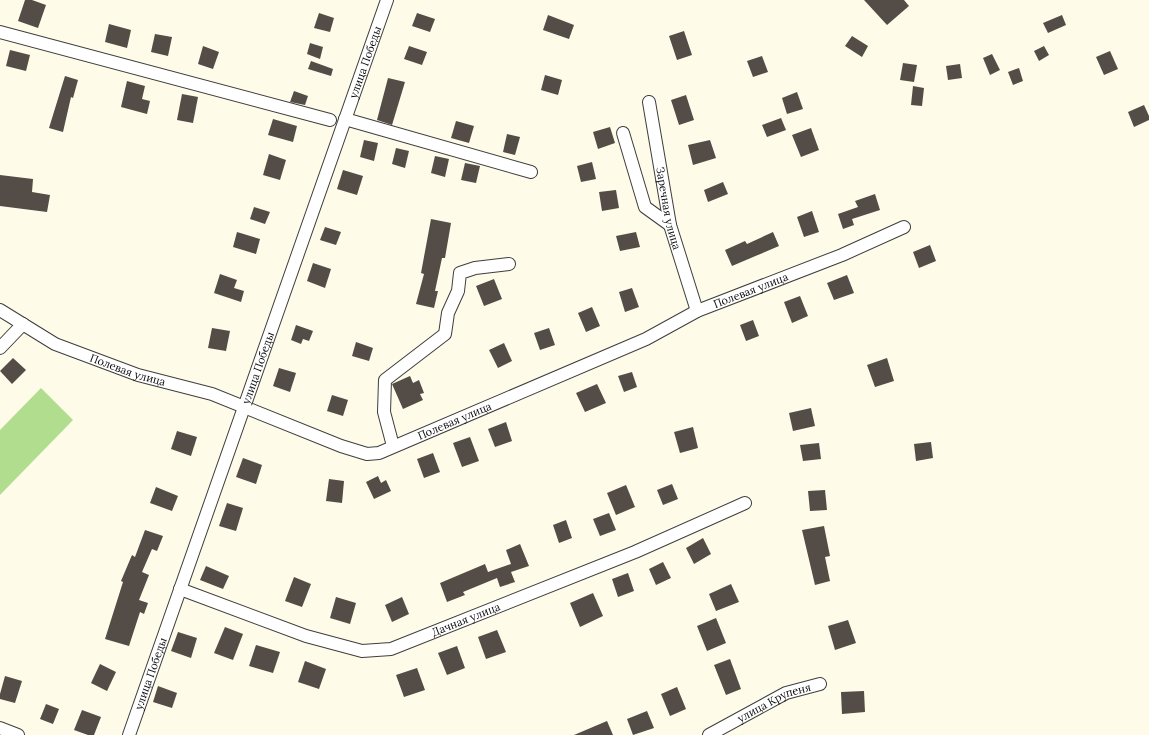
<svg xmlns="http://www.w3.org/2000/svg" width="1149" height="735" viewBox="0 0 1149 735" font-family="Lora,serif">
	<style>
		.forest { fill: #b0de8e }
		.building { fill: #544c46 }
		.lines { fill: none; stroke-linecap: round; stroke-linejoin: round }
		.minor-casing { stroke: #3e3e3e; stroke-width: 14 }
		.minor { stroke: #fff; stroke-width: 12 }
		.labels { text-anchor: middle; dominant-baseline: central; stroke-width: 4; stroke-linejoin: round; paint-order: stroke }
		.street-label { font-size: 11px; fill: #0b0b0b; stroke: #fff }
	</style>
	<rect width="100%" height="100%" fill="#fffbe9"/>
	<!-- forest -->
	<path class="forest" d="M41 388 73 420 0 495V430Z"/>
	<!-- building -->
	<g class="building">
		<path d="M25 0H32L46 5 38 28 18 21Z"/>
		<path d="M864 0H904L909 6 887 25Z"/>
		<path d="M319 13 334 18 330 32 314 28Z"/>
		<path d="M417 13 435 19 430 32 412 26Z"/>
		<path d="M548 15 574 25 569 39 543 30Z"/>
		<path d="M1062 15 1066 25 1048 33 1043 23Z"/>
		<path d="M109 24 131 30 127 48 105 42Z"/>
		<path d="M684 31 692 55 677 60 669 36Z"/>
		<path d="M155 34 172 37 168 56 151 52Z"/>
		<path d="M852 36 868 46 862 57 845 46Z"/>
		<path d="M310 43 323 47 320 59 307 54Z"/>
		<path d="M203 46 219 52 213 69 198 64Z"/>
		<path d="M409 46 427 52 422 65 404 59Z"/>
		<path d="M1044 46 1049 55 1039 61 1034 51Z"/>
		<path d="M10 50 30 55 26 71 6 66Z"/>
		<path d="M1110 51 1118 69 1104 75 1096 57Z"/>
		<path d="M992 54 1000 70 990 75 983 58Z"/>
		<path d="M762 56 768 72 753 77 747 61Z"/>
		<path d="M311 61 333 69 331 76 308 69Z"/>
		<path d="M903 63 917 65 914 82 900 80Z"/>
		<path d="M960 64 962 78 948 80 946 66Z"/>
		<path d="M1019 68 1023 81 1013 85 1008 72Z"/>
		<path d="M545 75 562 80 558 95 541 90Z"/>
		<path d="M65 76 78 80 73 98 71 97 63 132 49 128Z"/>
		<path d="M388 78 405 82 392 125 377 120Z"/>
		<path d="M127 81 145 86 142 99 150 101 147 114 121 107Z"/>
		<path d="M913 86 924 88 922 106 911 105Z"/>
		<path d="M294 91 308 96 305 105 290 102Z"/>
		<path d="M797 92 803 109 787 114 782 98Z"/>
		<path d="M182 94 198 97 193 123 177 120Z"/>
		<path d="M686 95 694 120 679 125 671 100Z"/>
		<path d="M1144 105 1149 116V120L1134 127 1128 112Z"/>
		<path d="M781 118 786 130 767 137 762 125Z"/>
		<path d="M273 119 297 126 293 142 268 135Z"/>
		<path d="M456 121 474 126 469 143 451 138Z"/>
		<path d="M610 127 615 143 598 149 593 132Z"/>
		<path d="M811 128 819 150 801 157 792 135Z"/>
		<path d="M507 134 520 137 515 155 503 152Z"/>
		<path d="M364 140 378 143 374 161 360 157Z"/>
		<path d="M710 140 716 158 693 165 688 145Z"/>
		<path d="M396 148 409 151 405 168 392 164Z"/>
		<path d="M269 154 286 160 280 180 263 175Z"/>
		<path d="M435 156 449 159 445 177 431 173Z"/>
		<path d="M592 162 596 179 581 182 577 166Z"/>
		<path d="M465 163 480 166 476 183 461 180Z"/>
		<path d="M343 170 363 176 357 195 337 189Z"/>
		<path d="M0 175 33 179 32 192 50 195 47 212 0 206Z"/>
		<path d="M723 182 728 194 708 202 704 190Z"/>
		<path d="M616 190 619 208 602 211 599 192Z"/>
		<path d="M875 194 880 210 852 219 854 225 843 229 838 214 858 207 855 201Z"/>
		<path d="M254 207 270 212 265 224 250 219Z"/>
		<path d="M812 211 819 232 804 237 797 217Z"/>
		<path d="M431 219 451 223 445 258H442L435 291H438L434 308 416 304 424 274 421 273Z"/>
		<path d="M325 227 341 232 336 245 320 240Z"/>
		<path d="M237 232 260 239 256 254 233 247Z"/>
		<path d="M636 232 640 247 620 251 616 236Z"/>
		<path d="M773 232 779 246 732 266 725 250 745 241 747 244Z"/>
		<path d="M930 245 936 261 919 268 913 252Z"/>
		<path d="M313 263 331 269 325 288 307 281Z"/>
		<path d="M220 274 237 280 234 288 244 291 241 302 214 293Z"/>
		<path d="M847 275 854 293 834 300 827 283Z"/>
		<path d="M494 279 502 299 484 306 476 286Z"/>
		<path d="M632 288 639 307 625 312 619 292Z"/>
		<path d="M800 296 808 316 792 323 784 302Z"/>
		<path d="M592 307 600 326 586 332 578 313Z"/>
		<path d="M753 320 759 336 746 341 740 325Z"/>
		<path d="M296 325 313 331 309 341 303 339 301 344 291 340Z"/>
		<path d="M212 328 230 331 226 351 208 348Z"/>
		<path d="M549 328 555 345 540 350 534 333Z"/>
		<path d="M356 342 373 348 369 361 352 356Z"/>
		<path d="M504 343 512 361 498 368 489 350Z"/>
		<path d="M13 358 26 370 12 384 0 371Z"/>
		<path d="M887 358 894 381 875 387 867 365Z"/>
		<path d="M279 368 296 373 290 392 273 386Z"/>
		<path d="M632 372 637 387 624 392 618 376Z"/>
		<path d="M410 376 413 383 419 380 424 393 420 394 423 400 403 409 392 384Z"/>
		<path d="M597 384 606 403 585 412 576 393Z"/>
		<path d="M332 395 348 400 343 416 327 411Z"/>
		<path d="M811 408 815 426 793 431 789 413Z"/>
		<path d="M506 422 512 441 495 447 488 429Z"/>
		<path d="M693 427 698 448 680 453 674 432Z"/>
		<path d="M177 431 197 437 191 456 171 449Z"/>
		<path d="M470 437 479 461 462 467 453 443Z"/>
		<path d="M931 442 933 458 916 461 914 444Z"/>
		<path d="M819 443 821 459 803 461 800 445Z"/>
		<path d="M433 453 440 472 424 478 417 459Z"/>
		<path d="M243 458 262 465 256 484 236 477Z"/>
		<path d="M378 476 381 483 386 480 391 491 374 499 366 482Z"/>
		<path d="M329 479 344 481 342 503 326 501Z"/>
		<path d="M672 484 678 499 663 505 657 490Z"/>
		<path d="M626 485 635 507 616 515 607 493Z"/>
		<path d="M156 487 178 496 172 511 150 503Z"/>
		<path d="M825 490 827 510 810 511 808 491Z"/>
		<path d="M227 503 243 508 236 531 219 526Z"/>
		<path d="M609 513 616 530 600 536 593 519Z"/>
		<path d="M566 520 572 538 559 543 553 525Z"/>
		<path d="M824 526 830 556 825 557 830 581 815 585 802 530Z"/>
		<path d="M145 530 163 536 157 551 152 549 142 572 149 575 139 600 148 603 144 614 140 612 129 646 105 639 123 582 121 581 132 555 135 557Z"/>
		<path d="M703 538 711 554 694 564 686 548Z"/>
		<path d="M520 544 529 566 511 572 515 582 500 587 497 578 463 592 465 595 447 602 440 583 485 564 488 572 511 564 506 550Z"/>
		<path d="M663 562 671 578 656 585 649 569Z"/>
		<path d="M206 566 229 576 223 589 200 580Z"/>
		<path d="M628 573 634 591 618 597 612 579Z"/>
		<path d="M294 577 311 584 302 607 285 601Z"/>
		<path d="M731 584 739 602 716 611 709 594Z"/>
		<path d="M593 593 603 616 580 627 570 603Z"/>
		<path d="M336 597 356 603 350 624 330 618Z"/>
		<path d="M402 597 409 614 392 622 385 605Z"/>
		<path d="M716 618 726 643 707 651 697 626Z"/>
		<path d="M848 620 856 643 835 650 828 626Z"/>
		<path d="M225 627 243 634 233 660 214 653Z"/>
		<path d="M497 630 506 652 486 659 478 637Z"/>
		<path d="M178 632 197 638 191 658 171 651Z"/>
		<path d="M256 645 280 652 273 673 249 666Z"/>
		<path d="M457 646 465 668 447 675 438 653Z"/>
		<path d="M730 659 741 689 726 695 714 665Z"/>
		<path d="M305 661 326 669 319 689 298 682Z"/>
		<path d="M100 664 116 672 107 691 91 683Z"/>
		<path d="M417 668 425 690 404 697 396 675Z"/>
		<path d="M5 676 22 681 15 703 0 699V694Z"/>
		<path d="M158 686 177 693 172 708 153 702Z"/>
		<path d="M677 687 686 709 670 716 661 694Z"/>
		<path d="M864 691 865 712 842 714 841 692Z"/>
		<path d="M46 704 59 709 53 724 40 719Z"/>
		<path d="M82 710 101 717 94 735H88L74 730Z"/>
		<path d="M647 711 654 728 633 735 627 719Z"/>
		<path d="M607 721 613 735H574Z"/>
	</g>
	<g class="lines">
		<!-- minor casing -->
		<g class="minor-casing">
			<g id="minor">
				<path d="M0 32 330 120"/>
				<path id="s1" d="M649 102 670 225 697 311"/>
				<path d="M345 119 531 172"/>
				<path d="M623 133 645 207 670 225"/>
				<path id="s2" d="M0 310 55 344 138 375 212 394 341 446 367 454 379 453 646 339 697 311 842 255 904 227"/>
				<path d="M0 348 23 324"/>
				<path d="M393 446 384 412 385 380 445 334 448 313 458 291 460 273 475 268 509 264"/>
				<path id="s3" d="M180 589 306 636 362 651 391 649 635 552 745 503"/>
				<path d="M0 728 18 735"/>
				<path id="s4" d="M129 735 387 0"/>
				<path id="s5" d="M709 735 786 693 820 684"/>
			</g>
		</g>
		<!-- minor -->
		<use href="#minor" class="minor"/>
	</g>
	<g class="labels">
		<!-- street labels -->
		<g class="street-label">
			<text stroke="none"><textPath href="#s4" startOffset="713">улица Победы</textPath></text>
			<text stroke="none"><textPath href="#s1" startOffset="108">Заречная улица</textPath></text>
			<text stroke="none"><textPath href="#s2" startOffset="814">Полевая улица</textPath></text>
			<text stroke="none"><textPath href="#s4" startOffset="389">улица Победы</textPath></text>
			<text stroke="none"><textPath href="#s2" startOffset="142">Полевая улица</textPath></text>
			<text stroke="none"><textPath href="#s2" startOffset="490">Полевая улица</textPath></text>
			<text stroke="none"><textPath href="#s3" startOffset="302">Дачная улица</textPath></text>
			<text stroke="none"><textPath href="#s4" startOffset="65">улица Победы</textPath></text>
			<text stroke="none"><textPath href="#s5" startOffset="73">улица Крупеня</textPath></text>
		</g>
	</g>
</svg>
